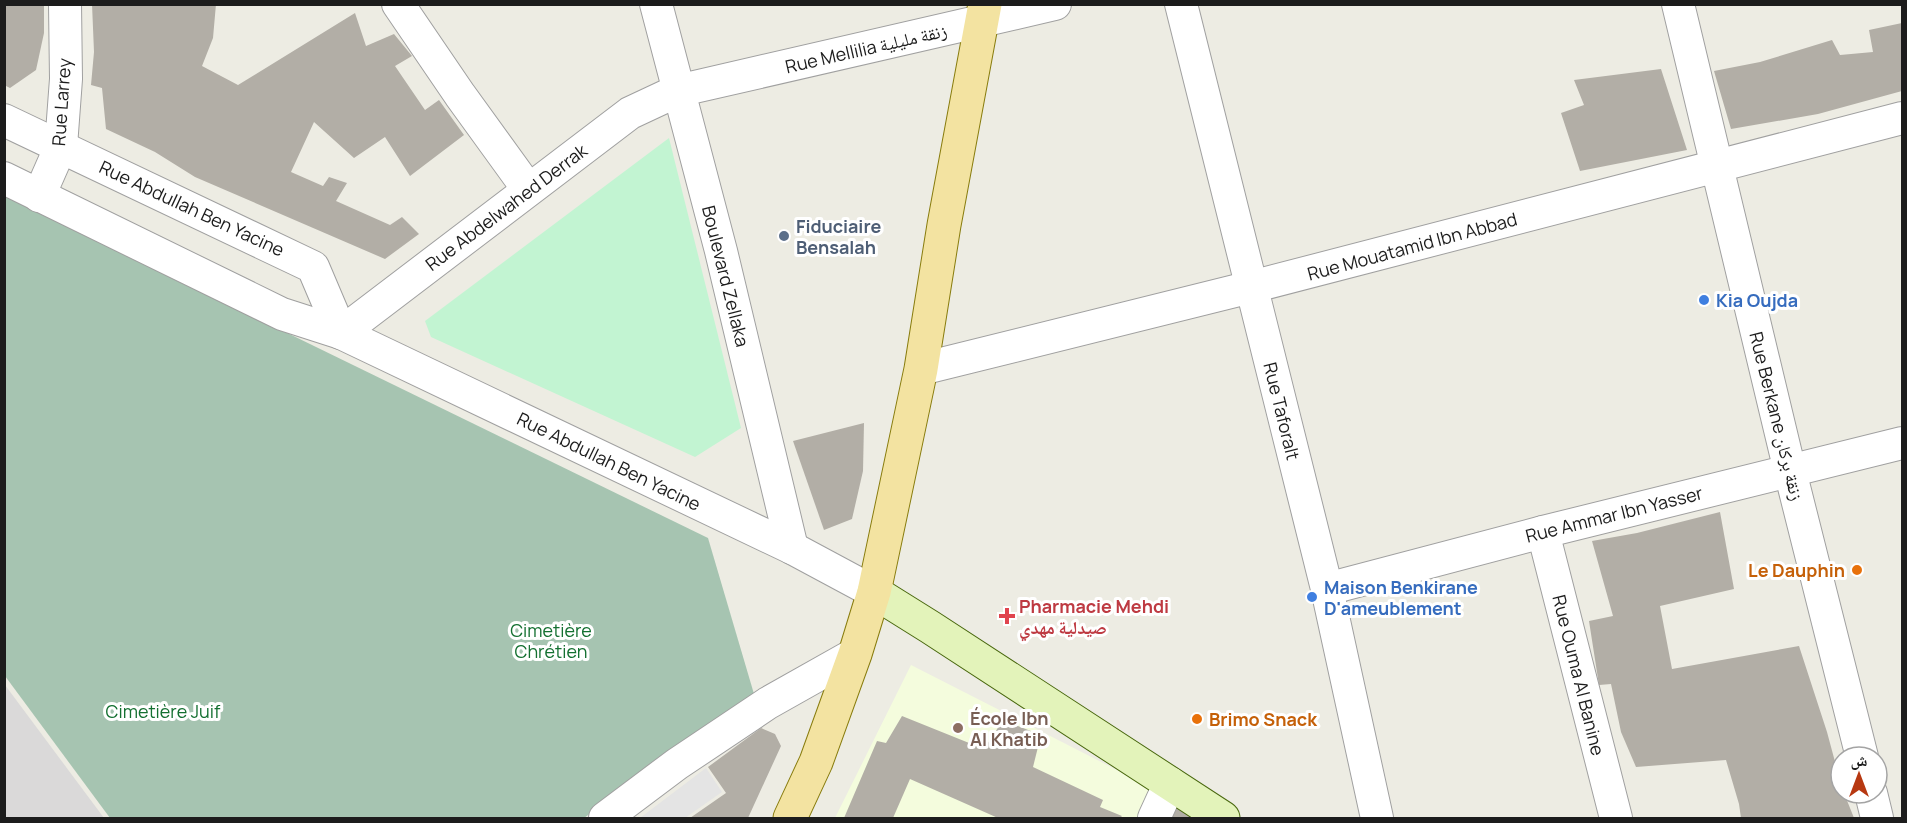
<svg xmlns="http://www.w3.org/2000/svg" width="1907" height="823" viewBox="0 0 1907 823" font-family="Manrope,'Noto Naskh Arabic',sans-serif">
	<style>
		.residential { fill: #dad9d9 }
		.education { fill: #f4fcdd }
		.cemetery { fill: #a6c4b1 }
		.park { fill: #c2f4d2 }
		.parking { fill: #e4e4e4 }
		.building { fill: #b2aea6 }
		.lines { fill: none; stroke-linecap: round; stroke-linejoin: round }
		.street-casing { stroke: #a0a0a0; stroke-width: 34 }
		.secondary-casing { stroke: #49680e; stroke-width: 35 }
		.primary-casing { stroke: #887c0d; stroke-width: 35 }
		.street { stroke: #fff; stroke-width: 32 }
		.secondary { stroke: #e3f3ba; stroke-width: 33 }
		.primary { stroke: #f3e3a1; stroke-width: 33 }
		.service-dot { fill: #5c6f8a; stroke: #fff; stroke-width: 2 }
		.shop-dot { fill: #3f7fe0; stroke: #fff; stroke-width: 2 }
		.food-dot { fill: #e8710a; stroke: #fff; stroke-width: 2 }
		.health-dot { fill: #e0444e; stroke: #fff; stroke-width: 2 }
		.education-dot { fill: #8d6e63; stroke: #fff; stroke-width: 2 }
		.labels { text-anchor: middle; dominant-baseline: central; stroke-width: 6; stroke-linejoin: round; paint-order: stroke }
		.street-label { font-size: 18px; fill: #1c1c1c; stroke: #fff }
		.service-label { font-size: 18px; font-weight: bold; fill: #4e5e75; stroke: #fff; text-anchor: start }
		.shop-label { font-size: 18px; font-weight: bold; fill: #366cbe; stroke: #fff; text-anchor: start }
		.food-label { font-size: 18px; font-weight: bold; fill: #c56008; stroke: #fff; text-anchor: end }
		.health-label { font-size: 18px; font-weight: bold; fill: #be3a42; stroke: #fff; text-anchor: start }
		.park-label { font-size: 18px; fill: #147031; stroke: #fff }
		.education-label { font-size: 18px; font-weight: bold; fill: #785e54; stroke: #fff; text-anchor: start }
	</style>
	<rect width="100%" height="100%" fill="#edece3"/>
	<!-- residential -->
	<path class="residential" d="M4 685H5L104 818H5Z"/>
	<!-- education -->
	<path class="education" d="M911 665 1158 791 1145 818H835Z"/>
	<!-- cemetery -->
	<path class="cemetery" d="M4 195 708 538 754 694 584 818H110L5 676Z"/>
	<!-- park -->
	<path class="park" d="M669 138 741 428 695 457 431 337 425 321Z"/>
	<!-- parking -->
	<path class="parking" d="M706 768 722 792 685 818H640Z"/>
	<!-- building -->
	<g class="building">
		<path d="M4 4H44V33L36 70 10 88 4 85Z"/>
		<path d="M92 4H216L213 38 202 66 238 85 355 13 366 46 394 34 412 56 395 66 425 110 439 100 464 135 410 176 385 137 354 158 314 122 291 172 323 186 329 177 347 183 336 201 390 225 402 217 419 234 385 259 195 177 155 152 106 129 102 88 91 85 94 52Z"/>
		<path d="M1902 23V91L1818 114 1731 129 1714 71 1760 62 1832 40 1840 55 1873 52 1869 30Z"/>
		<path d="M1661 69 1687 150 1580 171 1561 113 1584 105 1574 80Z"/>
		<path d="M864 423 863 471 852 519 824 530 793 441Z"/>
		<path d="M1720 512 1734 589 1660 606 1672 669 1799 646 1827 732 1841 784V793H1844L1854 818H1741L1739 804 1726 760 1636 767 1621 732 1611 684 1599 685 1589 621 1613 616 1592 541 1637 533Z"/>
		<path d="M902 716 984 749 1003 720 1041 735 1033 767 1103 800 1100 807 1122 816 1120 818H998L910 779 893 818H844L877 741 886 743Z"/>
		<path d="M761 728 775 734 781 746 748 818H690L726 793 708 767Z"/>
		<path d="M1179 798 1213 818H1168Z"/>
	</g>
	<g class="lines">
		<!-- street casing -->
		<g class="street-casing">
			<g id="street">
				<path d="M398 4 460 95 528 189"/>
				<path d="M656 4 721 251 792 548"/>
				<path d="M1181 4 1327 589 1377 818"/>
				<path d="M1678 4 1790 471 1862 757"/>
				<path d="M4 120 313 267 341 333"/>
				<path d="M4 178 282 314 341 333 792 548 874 592"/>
				<path d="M39 196 61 146 66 79 65 4"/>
				<path d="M341 333 630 113 677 91 1055 4"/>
				<path d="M921 369 1251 287 1902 118"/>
				<path d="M1543 532 1616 818"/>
				<path d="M1327 589 1543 532 1902 443"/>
				<path d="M1871 793 1877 818"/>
				<path d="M605 818 677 764 768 703 855 654"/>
				<path d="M1154 818 1170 783"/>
			</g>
		</g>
		<!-- secondary casing -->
		<g class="secondary-casing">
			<path id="secondary" d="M874 592 930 627 1223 818"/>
		</g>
		<!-- primary casing -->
		<g class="primary-casing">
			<path id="primary" d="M790 818 816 762 855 654 874 592 921 369 944 225 985 4"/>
		</g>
		<!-- street -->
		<use href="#street" class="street"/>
		<!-- secondary -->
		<use href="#secondary" class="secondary"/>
		<!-- primary -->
		<use href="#primary" class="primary"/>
	</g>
	<!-- markers -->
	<circle class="service-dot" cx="784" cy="236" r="6"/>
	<g class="shop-dot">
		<circle cx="1704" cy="300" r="6"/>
		<circle cx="1312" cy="597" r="6"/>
	</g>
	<g class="food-dot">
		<circle cx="1857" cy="570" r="6"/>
		<circle cx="1197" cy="719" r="6"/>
	</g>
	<path class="health-dot" d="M1004 607h6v6h6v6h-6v6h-6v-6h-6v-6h6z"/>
	<circle class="education-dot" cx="958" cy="728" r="6"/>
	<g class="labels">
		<!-- street labels -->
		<g class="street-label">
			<text transform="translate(866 48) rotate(-13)">Rue Mellilia زنقة مليلية</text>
			<text transform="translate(61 102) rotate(-86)">Rue Larrey</text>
			<text transform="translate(506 207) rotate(-37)">Rue Abdelwahed Derrak</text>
			<text transform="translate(192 208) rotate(25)">Rue Abdullah Ben Yacine</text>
			<text transform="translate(1412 246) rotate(-15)">Rue Mouatamid Ibn Abbad</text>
			<text transform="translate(726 276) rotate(76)">Boulevard Zellaka</text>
			<text transform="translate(1282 411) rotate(76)">Rue Taforalt</text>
			<text transform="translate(1777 416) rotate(76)">Rue Berkane زنقة بركان</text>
			<text transform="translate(609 461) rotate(26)">Rue Abdullah Ben Yacine</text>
			<text transform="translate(1614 514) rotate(-14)">Rue Ammar Ibn Yasser</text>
			<text transform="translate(1579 675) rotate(76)">Rue Ouma Al Banine</text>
		</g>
		<!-- service labels -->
		<g class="service-label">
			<text x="796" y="226">Fiduciaire<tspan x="796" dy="21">Bensalah</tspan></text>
		</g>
		<!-- shop labels -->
		<g class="shop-label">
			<text x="1716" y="300">Kia Oujda</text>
			<text x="1324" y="587">Maison Benkirane<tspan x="1324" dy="21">D'ameublement</tspan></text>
		</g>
		<!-- food labels -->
		<g class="food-label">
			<text x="1845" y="570">Le Dauphin</text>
			<text x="1209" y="719" text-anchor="start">Brimo Snack</text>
		</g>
		<!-- health labels -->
		<g class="health-label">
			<text x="1019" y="606">Pharmacie Mehdi<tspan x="1019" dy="21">صيدلية مهدي</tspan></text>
		</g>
		<!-- park labels -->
		<g class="park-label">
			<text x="551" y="630">Cimetière<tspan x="551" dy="21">Chrétien</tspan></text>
			<text x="163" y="711">Cimetière Juif</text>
		</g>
		<!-- education labels -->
		<g class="education-label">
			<text x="970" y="718">École Ibn<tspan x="970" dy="21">Al Khatib</tspan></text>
		</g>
	</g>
	<!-- border -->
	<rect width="1907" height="823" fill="none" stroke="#1c1c1c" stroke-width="12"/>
	<!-- north arrow -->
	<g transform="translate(1859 775)"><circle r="28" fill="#ffffff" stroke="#a4a4a4" stroke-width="1.5"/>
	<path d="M0-4.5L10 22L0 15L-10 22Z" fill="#b73811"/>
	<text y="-9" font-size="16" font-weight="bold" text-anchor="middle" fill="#1c1c1c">ش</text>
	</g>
</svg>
